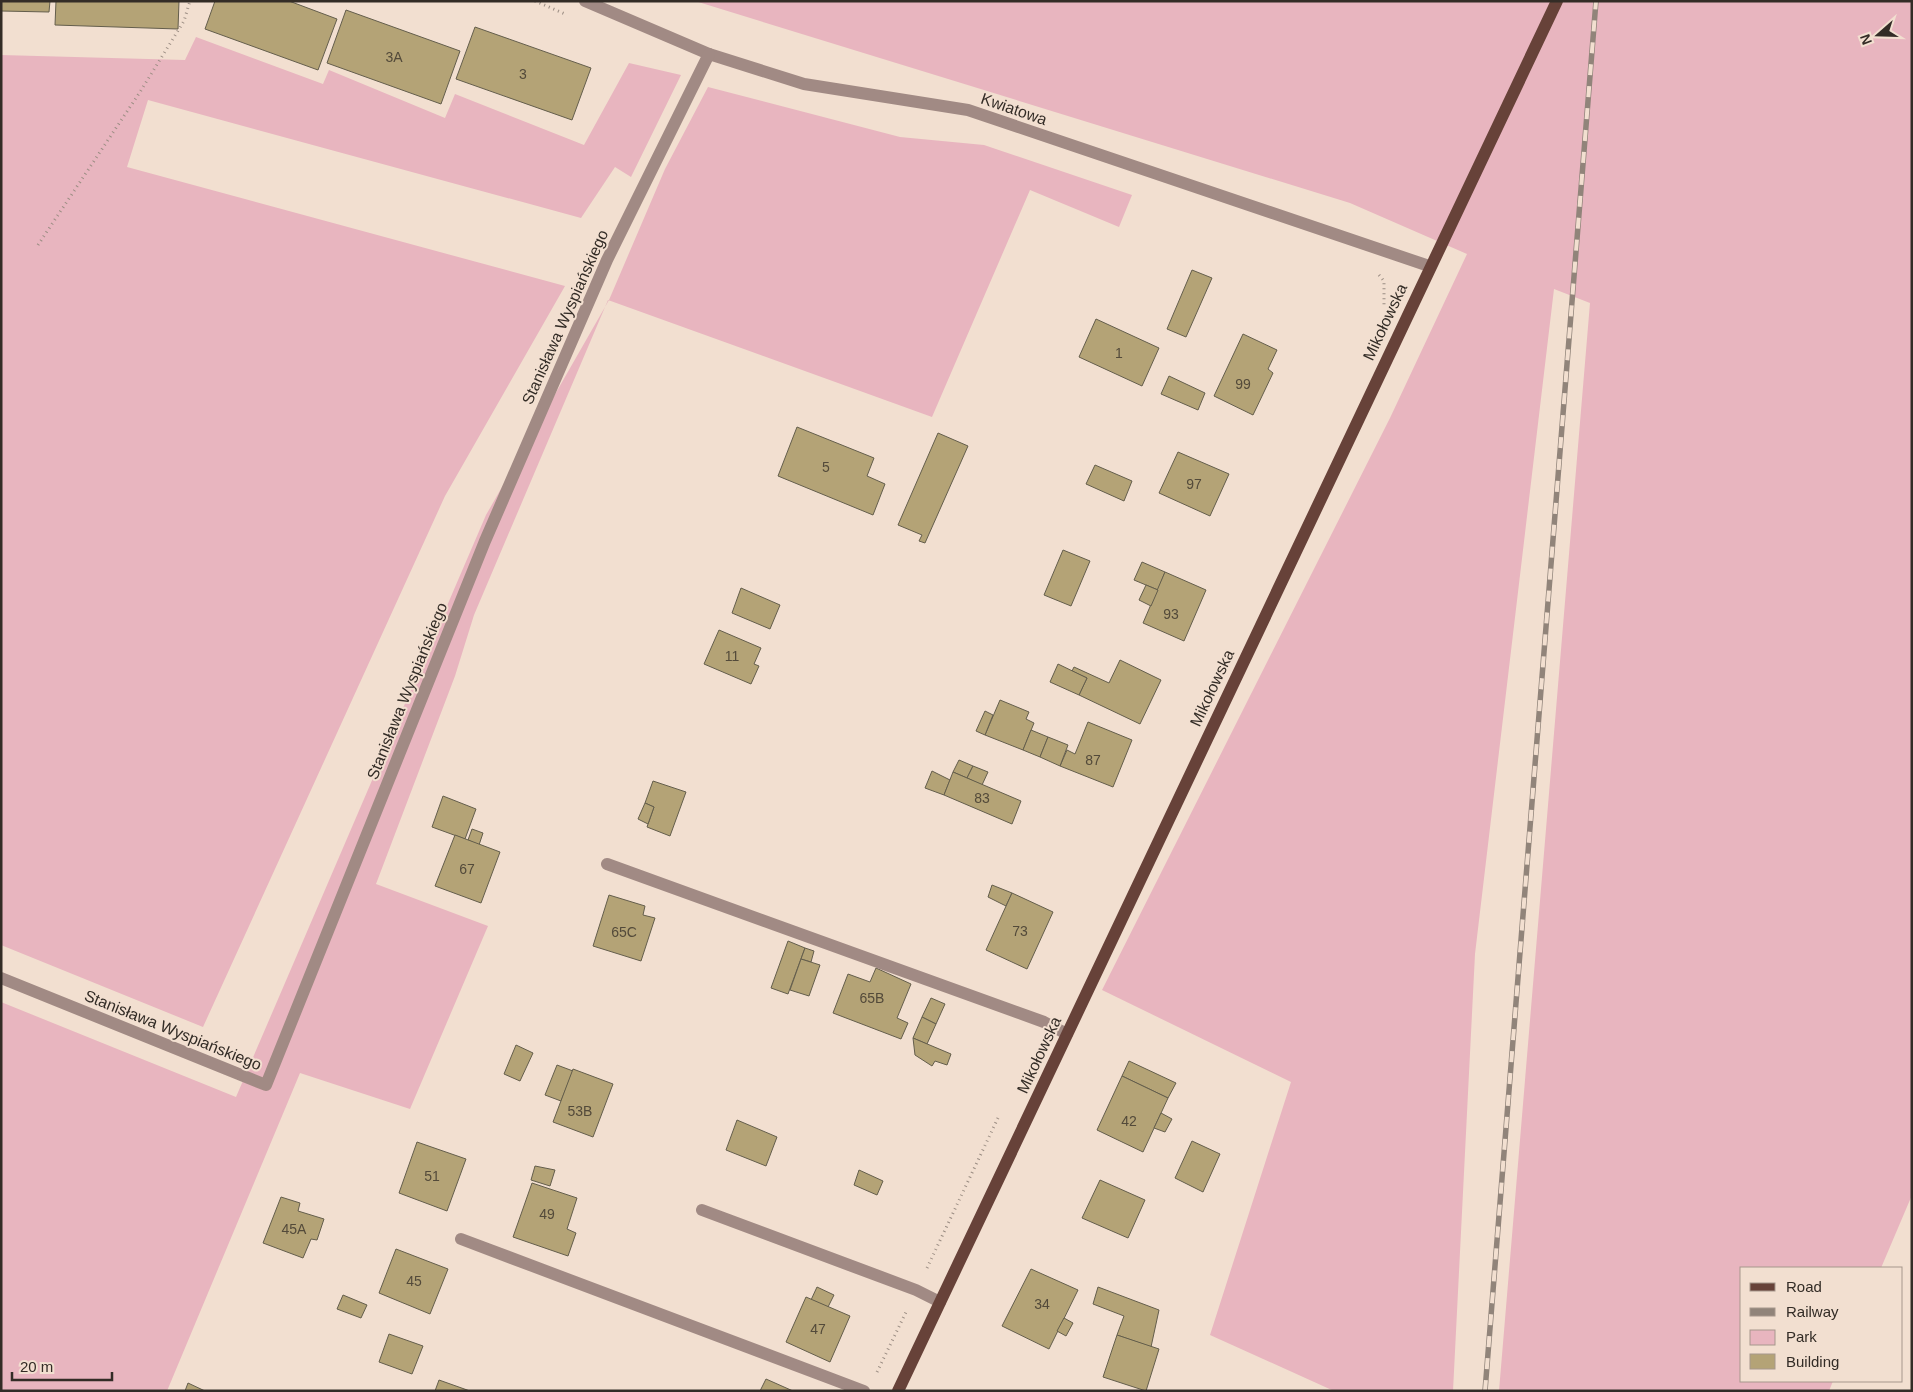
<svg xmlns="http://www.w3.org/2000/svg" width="1913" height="1392" viewBox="0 0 1913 1392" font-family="Helvetica,sans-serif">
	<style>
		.green { fill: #e8b5bf }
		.building { fill: #b4a376; stroke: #645e4c }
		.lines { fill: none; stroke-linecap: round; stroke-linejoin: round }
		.path { stroke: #9b8d83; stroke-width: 3; stroke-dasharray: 1 4; stroke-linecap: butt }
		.minor { stroke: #a18a84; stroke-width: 12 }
		.major { stroke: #674239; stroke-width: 12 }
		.rail-casing { stroke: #91847a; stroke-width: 5.5 }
		.rail { stroke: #f2dfd0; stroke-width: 4; stroke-dasharray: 11; stroke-linecap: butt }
		.labels { text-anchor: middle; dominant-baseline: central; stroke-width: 4; stroke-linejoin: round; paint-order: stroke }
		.number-label { font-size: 14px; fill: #534a3a }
		.street-label { font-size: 16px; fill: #332c26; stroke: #f2dfd0 }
	</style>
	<rect width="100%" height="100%" fill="#f2dfd0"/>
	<!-- green -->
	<g class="green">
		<path d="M695 1H1912V1195L1881 1268H1742V1381H1833L1829 1391H1499L1590 303 1554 289 1475 954 1453 1391H1334L1210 1335 1291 1082 1102 990 1390 418 1467 254 1350 203Z"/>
		<path d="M196 37 323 84 329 70 445 118 455 94 584 145 629 63 681 75 631 177 615 167 581 218 148 100 127 167 565 286 445 496 203 1027 1 945V55L185 60Z"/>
		<path d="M708 87 900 137 984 145 1132 195 1119 227 1030 190 932 417 608 300 474 615 455 676 376 884 488 926 410 1109 300 1073 167 1391H1V1002L236 1097 486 515 609 300 665 169Z"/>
	</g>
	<!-- building -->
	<g class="building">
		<path d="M1 1H50L49 12 1 11Z"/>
		<path d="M56 1H179L178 29 55 25Z"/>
		<path d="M215 1H289L337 19 318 70 205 29Z"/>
		<path d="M346 10 460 51 441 104 327 63Z"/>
		<path d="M475 27 591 68 572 120 456 79Z"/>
		<path d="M1192 270 1212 278 1186 337 1167 329Z"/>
		<path d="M1096 319 1159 348 1142 386 1079 357Z"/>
		<path d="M1243 334 1277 350 1268 369 1273 373 1253 415 1214 396Z"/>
		<path d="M1169 376 1205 393 1198 410 1161 394Z"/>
		<path d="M797 427 874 458 867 476 885 484 873 515 778 476Z"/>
		<path d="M938 433 968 446 925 543 919 541 922 535 898 525Z"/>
		<path d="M1178 452 1229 474 1210 516 1159 493Z"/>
		<path d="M1095 465 1132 481 1124 501 1086 484Z"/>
		<path d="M1063 550 1090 561 1071 606 1044 595Z"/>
		<path d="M1142 562 1165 572 1158 590 1134 580Z"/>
		<path d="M1165 572 1206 590 1184 641 1143 623Z"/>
		<path d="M1146 585 1158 590 1151 606 1139 600Z"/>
		<path d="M741 588 780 605 770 629 732 613Z"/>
		<path d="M719 630 761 648 754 664 759 666 751 684 704 664Z"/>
		<path d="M1120 660 1161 680 1140 724 1079 695 1087 678 1072 671 1074 667 1109 683Z"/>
		<path d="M1058 664 1087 678 1079 695 1050 682Z"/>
		<path d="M1000 700 1029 712 1026 719 1034 723 1023 750 985 735Z"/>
		<path d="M985 711 993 715 985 735 976 731Z"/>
		<path d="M1088 722 1132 740 1113 787 1060 766 1067 750 1075 754Z"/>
		<path d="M1031 730 1048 737 1040 757 1023 750Z"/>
		<path d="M1048 737 1068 745 1060 766 1040 757Z"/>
		<path d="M959 760 973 766 967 778 953 772Z"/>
		<path d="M973 766 988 772 982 785 967 778Z"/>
		<path d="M932 771 950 780 944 795 925 788Z"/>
		<path d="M953 772 1021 801 1012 824 944 795Z"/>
		<path d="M653 781 686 792 670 836 647 827 654 807 645 803Z"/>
		<path d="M443 796 476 809 465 839 432 827Z"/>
		<path d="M645 803 654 807 648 824 638 819Z"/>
		<path d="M472 829 483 833 479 845 468 840Z"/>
		<path d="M455 835 500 852 481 903 435 886Z"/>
		<path d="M992 885 1012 893 1006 906 988 897Z"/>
		<path d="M1012 893 1053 912 1027 969 986 950Z"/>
		<path d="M609 895 645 906 643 915 655 918 641 961 593 946Z"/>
		<path d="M788 941 805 948 788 994 771 988Z"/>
		<path d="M805 948 814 951 811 962 801 959Z"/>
		<path d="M801 959 820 965 809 996 790 990Z"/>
		<path d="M876 968 911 984 897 1018 908 1023 901 1039 833 1013 848 974 870 982Z"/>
		<path d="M931 998 945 1004 936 1024 922 1017Z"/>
		<path d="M922 1017 936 1024 927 1044 913 1038Z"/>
		<path d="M913 1038 951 1054 947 1065 935 1061 932 1066 915 1055Z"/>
		<path d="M516 1045 533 1053 520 1081 504 1074Z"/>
		<path d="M1129 1061 1176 1083 1168 1098 1122 1076Z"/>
		<path d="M557 1065 573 1071 561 1101 545 1095Z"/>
		<path d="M573 1069 613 1084 593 1137 553 1122Z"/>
		<path d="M1122 1076 1168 1098 1143 1152 1097 1130Z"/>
		<path d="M1161 1113 1172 1119 1165 1132 1154 1128Z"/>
		<path d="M737 1120 777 1137 766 1166 726 1150Z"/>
		<path d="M1192 1141 1220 1154 1203 1192 1175 1178Z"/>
		<path d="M417 1142 466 1159 447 1211 399 1193Z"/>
		<path d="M535 1166 555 1170 550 1186 531 1180Z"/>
		<path d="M859 1170 883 1181 877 1195 854 1185Z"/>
		<path d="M1100 1180 1145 1200 1128 1238 1082 1218Z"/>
		<path d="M532 1183 577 1198 567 1229 576 1233 568 1256 513 1237Z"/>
		<path d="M281 1197 300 1203 298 1211 324 1219 317 1240 311 1239 303 1258 263 1243Z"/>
		<path d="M396 1249 448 1269 430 1314 379 1293Z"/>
		<path d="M1031 1269 1078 1290 1049 1349 1002 1326Z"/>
		<path d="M817 1287 834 1295 828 1307 811 1300Z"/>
		<path d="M1098 1287 1159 1310 1151 1347 1117 1335 1124 1316 1093 1304Z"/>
		<path d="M343 1295 367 1305 361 1318 337 1309Z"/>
		<path d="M806 1297 850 1316 830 1362 786 1342Z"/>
		<path d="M1064 1318 1073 1323 1066 1336 1057 1331Z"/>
		<path d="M389 1334 423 1346 412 1374 379 1362Z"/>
		<path d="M1117 1335 1159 1349 1146 1391 1103 1377Z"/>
		<path d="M766 1379 793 1391H760Z"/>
		<path d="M439 1380 470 1391H435Z"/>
		<path d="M188 1383 205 1391H185Z"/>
	</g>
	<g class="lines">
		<!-- path -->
		<g class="path">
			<path d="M535 1 565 14"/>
			<path d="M38 245 140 92 184 21 190 1"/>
			<path d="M1379 275 1384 281V307"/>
			<path d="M927 1268 998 1118"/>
			<path d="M877 1372 906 1312"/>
		</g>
		<!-- minor -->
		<g class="minor">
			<path d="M585 1 709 54 804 84 968 110 1429 266"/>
			<path d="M607 864 1044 1022 1067 1034"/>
			<path d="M1 978 266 1085 485 541 607 260 709 54"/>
			<path d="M702 1210 916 1290 940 1302"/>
			<path d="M461 1239 864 1391"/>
		</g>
		<!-- major -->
		<path class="major" d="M898 1391 1557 1"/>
		<!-- rail casing -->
		<g class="rail-casing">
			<path id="rail" d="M1485 1391 1596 1"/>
		</g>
		<!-- rail -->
		<use href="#rail" class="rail"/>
	</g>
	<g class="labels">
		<!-- number labels -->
		<g class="number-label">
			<text x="394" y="57">3A</text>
			<text x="523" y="74">3</text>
			<text x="1119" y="353">1</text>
			<text x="1243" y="384">99</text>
			<text x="826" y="467">5</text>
			<text x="1194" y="484">97</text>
			<text x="1171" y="614">93</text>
			<text x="732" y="656">11</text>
			<text x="1093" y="760">87</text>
			<text x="982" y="798">83</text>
			<text x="467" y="869">67</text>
			<text x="1020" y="931">73</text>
			<text x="624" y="932">65C</text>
			<text x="872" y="998">65B</text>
			<text x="580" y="1111">53B</text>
			<text x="1129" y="1121">42</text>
			<text x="432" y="1176">51</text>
			<text x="547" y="1214">49</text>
			<text x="294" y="1229">45A</text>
			<text x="414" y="1281">45</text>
			<text x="1042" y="1304">34</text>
			<text x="818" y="1329">47</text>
		</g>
		<!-- street labels -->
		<g class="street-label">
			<text transform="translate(1014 109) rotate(19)">Kwiatowa</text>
			<text transform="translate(565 317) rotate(-66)">Stanisława Wyspiańskiego</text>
			<text transform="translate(1385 322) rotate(-65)">Mikołowska</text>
			<text transform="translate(1212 688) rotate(-65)">Mikołowska</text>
			<text transform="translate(407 691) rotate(-68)">Stanisława Wyspiańskiego</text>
			<text transform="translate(173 1030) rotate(22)">Stanisława Wyspiańskiego</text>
			<text transform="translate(1039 1055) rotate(-65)">Mikołowska</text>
		</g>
	</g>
	<!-- border -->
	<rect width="1913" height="1392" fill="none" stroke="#332c26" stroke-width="5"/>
	<!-- legend -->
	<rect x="1740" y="1267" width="162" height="115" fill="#f2dfd0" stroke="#a6978c"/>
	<rect x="1750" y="1283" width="25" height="8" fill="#674239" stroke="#a6978c"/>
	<text x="1786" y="1292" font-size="15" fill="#332c26">Road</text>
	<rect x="1750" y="1308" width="25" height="8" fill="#91847a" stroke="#a6978c"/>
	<text x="1786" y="1317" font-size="15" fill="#332c26">Railway</text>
	<rect x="1750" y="1330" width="25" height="15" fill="#e8b5bf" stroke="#a6978c"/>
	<text x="1786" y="1342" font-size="15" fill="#332c26">Park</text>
	<rect x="1750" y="1354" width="25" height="15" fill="#b4a376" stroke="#a6978c"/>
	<text x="1786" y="1367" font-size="15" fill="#332c26">Building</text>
	<!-- north arrow -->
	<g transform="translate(1878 35) rotate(250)" stroke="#f2dfd0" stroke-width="4" paint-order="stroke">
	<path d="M0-4L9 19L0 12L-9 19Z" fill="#332c26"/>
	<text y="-8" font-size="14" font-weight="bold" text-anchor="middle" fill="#332c26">N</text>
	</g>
	<!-- scale -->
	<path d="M12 1372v8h100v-8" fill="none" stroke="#332c26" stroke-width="2.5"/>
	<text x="20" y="1372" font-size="15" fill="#332c26" stroke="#f2dfd0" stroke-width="4" paint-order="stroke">20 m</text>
</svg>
